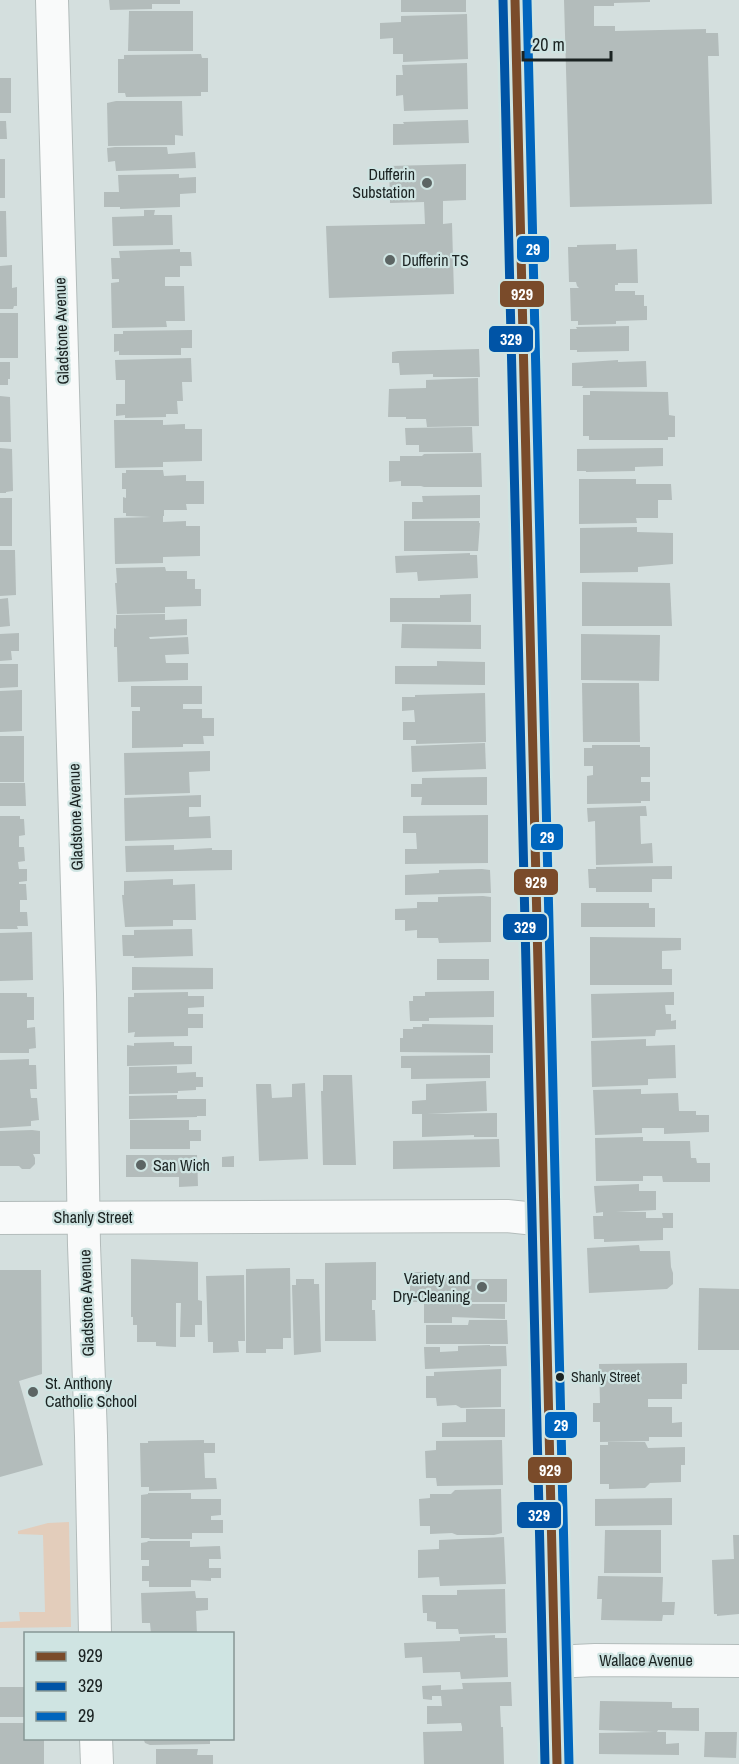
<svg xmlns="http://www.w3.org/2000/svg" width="739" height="1764" viewBox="0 0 739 1764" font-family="'Archivo Narrow',sans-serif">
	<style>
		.green { fill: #e3cdbb }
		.building { fill: #b3bcbb }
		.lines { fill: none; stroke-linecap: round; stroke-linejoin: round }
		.minor-casing { stroke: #b3bcbb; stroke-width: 34 }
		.major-casing { stroke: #b3bcbb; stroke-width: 36 }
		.minor { stroke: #f9fafa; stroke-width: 32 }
		.major { stroke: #f9fafa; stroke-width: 33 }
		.bus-1-casing { stroke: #cfe4e2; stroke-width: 14 }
		.bus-2-casing { stroke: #cfe4e2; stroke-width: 14 }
		.bus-3-casing { stroke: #cfe4e2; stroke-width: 14 }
		.bus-1 { stroke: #7a4b2a; stroke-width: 9 }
		.bus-2 { stroke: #0054a6; stroke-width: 9 }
		.bus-3 { stroke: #0065bd; stroke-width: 9 }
		.poi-dot { fill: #5c6564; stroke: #cfe4e2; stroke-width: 2 }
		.bus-dot { fill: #1b2322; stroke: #cfe4e2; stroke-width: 2 }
		.labels { text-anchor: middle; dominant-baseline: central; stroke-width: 4.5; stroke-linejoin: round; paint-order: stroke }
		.bus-label { font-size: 14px; fill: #1b2322; stroke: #cfe4e2; text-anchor: start }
		.poi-label { font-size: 16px; fill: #1b2322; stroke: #cfe4e2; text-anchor: start }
		.street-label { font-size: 16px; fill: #1b2322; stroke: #cfe4e2 }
		.line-badge { stroke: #cfe4e2; stroke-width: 2 }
		.badge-label { font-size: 16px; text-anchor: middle; font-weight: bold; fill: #fff }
	</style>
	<rect width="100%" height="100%" fill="#d4dfde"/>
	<!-- green -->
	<path class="green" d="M69 1522 71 1627 0 1628V1622L20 1621 19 1612H45L43 1535 18 1534V1531L48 1523Z"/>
	<!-- building -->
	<g class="building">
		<path d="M109 0H180V4H152V9L110 10Z"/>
		<rect x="401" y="0" width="65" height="12"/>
		<path d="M564 0H650V2L614 3V6H594V26H615V31L706 29V33H718L719 56H708L712 204 570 207Z"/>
		<path d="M129 11H193V51H128Z"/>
		<path d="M467 14 468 59 403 62V54H393V38L380 39V23L401 22V16Z"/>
		<path d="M201 54 202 58H208V92H201V96L126 97 125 93H118V59H124V55Z"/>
		<path d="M467 63 468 109 404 111 403 95 396 96V75H403L402 65Z"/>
		<rect x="0" y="78" width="11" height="35"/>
		<path d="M116 101H182L183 136 175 135V145L108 146 107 103Z"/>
		<path d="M468 120 469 143 393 145V124H404L403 122Z"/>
		<path d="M0 121H6L7 139H0Z"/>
		<path d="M115 147H167L168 154 195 152 196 168 116 171 115 161 108 162 107 148Z"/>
		<rect x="0" y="159" width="5" height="39"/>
		<path d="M466 164V200L443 201V224L452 223 454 294 329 298 326 226 425 224 424 202 390 203 389 166Z"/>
		<path d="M179 174V178L196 177V193L180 194V207L120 209V207H104V192H119L118 175Z"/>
		<path d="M144 210H155L154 215H172L173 245 113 246 112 217 144 216Z"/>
		<path d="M0 211H6L7 257H0Z"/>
		<path d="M616 244V250L637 249 638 283H618V285H615V291H635V295H644V306H647V320L616 321V324L578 325V321H571L570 288H579L577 286 576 282H569L568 247H577V245Z"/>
		<path d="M180 249V252H191L192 266H180V277H165V286H184L185 321H166L167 327 112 328 111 283 119 282V279H112L111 258H120L119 251Z"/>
		<path d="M12 265V288L17 287V306H14L13 309H0V266Z"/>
		<rect x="0" y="313" width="18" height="45"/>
		<path d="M629 326V351L577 352V350H570V329H577L576 327Z"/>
		<path d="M192 330V348H181V355H119V351L114 352V334H123V331Z"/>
		<path d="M479 349 480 377H433V374L400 375 399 363H392V352L398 351Z"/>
		<path d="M191 358 192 382H182L183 401H177L178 414H166V417L125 418V415L116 416V404H125V380H116L115 360Z"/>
		<path d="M618 360V362L646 361 647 387 582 388 583 386H572V363Z"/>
		<path d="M0 362H10V379H8V385H0Z"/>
		<path d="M478 378 479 426 427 427 426 419H406V417H388L389 389 426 388V380Z"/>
		<path d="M590 391 668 392 669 415 675 416V437H668V440H589V436H583V395H590Z"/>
		<path d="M0 396 10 397 11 442H0Z"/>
		<path d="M114 420H163V425L185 424V429H202V461L163 462V467L115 468Z"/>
		<path d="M472 427 473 452H419V445H406L405 428Z"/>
		<path d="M0 448 12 449 13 491 6 492V493H0Z"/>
		<path d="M663 448V466L635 467V471L586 472V471H577V449Z"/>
		<path d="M481 453 482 487H424L421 486H401V481L389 482V461H400V456H422L424 454Z"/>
		<path d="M126 470H163L164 476 186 475V481H204V504H186L187 510H164V516H163V522L186 521V526H200V556L163 557V563L115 564 114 518 151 517 126 516V513H123V497L126 498V489H122V473H126Z"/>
		<path d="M579 479H636V484H671L672 500H658V518H636L637 523 579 524Z"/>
		<path d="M480 495V518L412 519V502H423L422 496Z"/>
		<rect x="0" y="498" width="12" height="48"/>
		<path d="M404 521H479V523H480L478 551H404Z"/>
		<path d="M637 527V532L673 533V564L638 567V572L580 573V528Z"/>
		<path d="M0 550H15L16 595 0 596Z"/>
		<path d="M470 553V555H477L478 578 418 581 417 572 396 573 395 556Z"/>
		<path d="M165 567 166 571H187V579H195V589H201V606L165 607V613L117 614 115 583H117L116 568Z"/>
		<path d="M582 582 670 583 672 626H582Z"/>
		<path d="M471 594V622H390V598H440V595Z"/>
		<path d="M8 598 10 626 0 627V599Z"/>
		<path d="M165 614V620L187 619V635L149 637 150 639 188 637 189 654 165 655 166 663H188V680L118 682 117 647H114V628L116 629V615Z"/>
		<path d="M402 624 481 625V649L401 648Z"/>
		<path d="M19 633V651H11L12 660 0 661V634Z"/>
		<path d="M581 634 660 635 659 681 581 680Z"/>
		<path d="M437 661 485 662V685L395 684V666H437Z"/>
		<path d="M0 664H18V687L0 688Z"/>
		<path d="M582 683H639L640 742H583Z"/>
		<path d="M131 686H202V704H183V709H202V718H214V736H203L204 744H183V747L132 748V711H140V707H131Z"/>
		<path d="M22 690V731L0 732V691Z"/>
		<path d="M485 693 486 742 416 744V740H403V722H415L414 710 402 711V697H415V695Z"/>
		<rect x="0" y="736" width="24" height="46"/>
		<path d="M485 743 486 769 412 772 411 746Z"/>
		<path d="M592 745H640V747H650V777H641V782H650V801H641V803L587 804V776L593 775V766H584V748H592Z"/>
		<path d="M210 751V771L189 772 190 793 125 795 124 753Z"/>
		<path d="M487 777V805H421L422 797H411V784H422V778Z"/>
		<path d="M0 783H25L26 806H0Z"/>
		<path d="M201 795V807H189V817L210 816 211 838 125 841 124 798Z"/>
		<path d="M646 806 647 816H640L641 844 652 843 653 863 596 865 595 821 588 822 587 808Z"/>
		<path d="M488 815V863L405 864V849H417L416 833H403V816Z"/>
		<path d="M0 816H20V819H24L25 835 19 836V847H24L25 861 18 862 19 869H27V881L19 882V884H26L27 900H20V912H27L28 926H17L18 929H0Z"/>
		<path d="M174 845V850L212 848V850H232V870L126 872 125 846Z"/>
		<path d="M672 866V879H652V892H596V888H589L588 869H596V867Z"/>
		<path d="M482 869 490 870 491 893 405 895V875L439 873V870Z"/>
		<path d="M173 879V885L195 884 196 920H173V926L125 927 122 895H124V881Z"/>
		<path d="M483 896 491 897V942L439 943 438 938H417V930L405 931V920H395V909L417 908V902H438V897Z"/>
		<path d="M581 903H649V908H655V927H581Z"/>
		<path d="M192 929 193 956 134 958V956H123L122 935H134V930Z"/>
		<path d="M32 932 33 980 0 981V933Z"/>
		<path d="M590 937 681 938V950L662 951V969H672V985H590Z"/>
		<rect x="437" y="959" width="52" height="21"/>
		<path d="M132 967 213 968V989L132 990Z"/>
		<path d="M494 991V1017L429 1018V1021H410L409 1001H413V996H425V992Z"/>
		<path d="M188 992V996H204V1007L188 1008V1014H203V1028H188V1036L134 1037 135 1032 128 1033V997H134V993Z"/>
		<path d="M674 992V1005H665L666 1014H671V1021L676 1020V1029L656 1030 655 1036 592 1038 591 994Z"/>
		<path d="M0 993H27V997H34V1020H27V1028L35 1027 36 1048 29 1049V1053H0Z"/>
		<path d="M422 1024 493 1025V1053L400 1052V1038H403V1029H413V1027H422Z"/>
		<path d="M646 1039V1046L675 1045 676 1078 648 1079V1085L592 1087 591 1041Z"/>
		<path d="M174 1042V1046H192V1064L127 1066V1045L134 1046V1043Z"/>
		<path d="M490 1055V1078L411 1079V1068H401V1056Z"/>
		<path d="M29 1059V1065H36L37 1089H30L31 1098H37L39 1120 31 1121V1126L0 1128V1060Z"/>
		<path d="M177 1066V1073L196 1072V1077H203V1087H196V1090L178 1091V1093L129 1094V1067Z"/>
		<path d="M323 1075H352L356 1165H323L321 1091H323Z"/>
		<path d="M486 1081 487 1111 427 1114 497 1113V1137H474V1135L422 1137V1114H412V1101L426 1100V1084Z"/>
		<path d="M305 1083 308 1159 259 1161 256 1084H271L272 1098 292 1097V1084Z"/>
		<path d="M641 1089V1094L678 1093 679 1111H696V1115H709V1132L664 1134V1128H642V1133L595 1135 593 1090Z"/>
		<path d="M177 1095V1099H206V1116H197V1117L129 1119V1096Z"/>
		<path d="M130 1120H189V1130H201V1141H190V1149H130Z"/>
		<path d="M32 1130 40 1131V1154H33L35 1158V1164L30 1169H22L19 1166H0V1131Z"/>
		<path d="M643 1137V1141H690L691 1158H696L697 1163H710V1182H663L662 1176H643V1181H596L595 1138Z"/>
		<path d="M499 1139 500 1167 393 1169V1141Z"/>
		<path d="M126 1155H197L198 1186 179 1187V1177H126Z"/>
		<path d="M234 1156V1167H222V1157Z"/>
		<path d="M639 1184V1191H656V1210L616 1212H646V1218H663L662 1213H673V1228H663V1240L604 1242V1239H594L593 1216H603V1212L596 1213 594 1186Z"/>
		<path d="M639 1245 640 1251H670L671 1267 673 1273V1284L667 1289 589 1293 587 1248Z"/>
		<path d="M131 1259 198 1262V1300L202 1301V1325H195V1337H180L181 1303H176V1347L156 1346V1342H137V1325H133V1317H131Z"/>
		<path d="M376 1262V1300H372V1310H375L376 1341H325V1263Z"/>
		<path d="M290 1268 291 1338H283V1349H266V1353H246V1269Z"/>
		<path d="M0 1270H41L42 1374 19 1381 43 1465 0 1477Z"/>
		<path d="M411 1272H427V1277H450V1279H507V1302H410V1277H411Z"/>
		<path d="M244 1275 245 1341H238L239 1352 213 1353V1342H208L206 1276Z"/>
		<path d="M296 1279H314V1284H319L321 1352 294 1355 292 1285H296Z"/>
		<path d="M699 1288 739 1289V1350H698Z"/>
		<path d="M424 1304H505V1319L452 1317V1323H424Z"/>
		<path d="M469 1320H507L508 1344H426V1325H468Z"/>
		<path d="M490 1345V1346H506L507 1366 425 1369 424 1347H440V1352L458 1351V1346Z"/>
		<path d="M687 1363V1384H682V1399H648V1407H672V1423L682 1422V1437H649V1441L600 1442V1422H593V1403H600L599 1364Z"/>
		<path d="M501 1369V1407L461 1408 456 1405 437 1406 436 1398H426V1376H434V1372Z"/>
		<path d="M466 1409H505V1437H442V1423L466 1422Z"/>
		<path d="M204 1440V1443H215V1453H204L205 1478H216L217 1489 149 1491V1487H141L140 1443H148V1441Z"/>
		<path d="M502 1440 503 1485 437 1486 436 1478H426L425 1451 436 1450V1441Z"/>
		<path d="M608 1442H645L648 1448 685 1447V1465H681V1482L650 1483 645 1488 609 1489V1484H600V1445H608Z"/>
		<path d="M501 1489 502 1533 494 1535H457L452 1533 430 1534V1526H420L419 1499 430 1498V1494H451L455 1490Z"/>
		<path d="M148 1493H191V1499H221V1515L211 1516V1520H223V1533H192V1539H149L150 1538H141V1495L148 1494Z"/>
		<path d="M672 1498V1525L595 1526V1499Z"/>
		<path d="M605 1530H661V1573H604Z"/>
		<path d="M733 1535H739V1614L717 1616V1614H714L712 1560 734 1559Z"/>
		<path d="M504 1537 506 1584 440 1586 439 1577 418 1578V1550L439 1549V1540Z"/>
		<path d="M148 1541H190V1547L220 1546 221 1559H209V1568H221V1578H211V1581L191 1580V1587H149V1581H142V1566H149V1560H141V1543L147 1542Z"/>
		<path d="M598 1576 663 1577 662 1602H675L674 1615H663L662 1621 601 1620 602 1599H597Z"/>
		<path d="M505 1589 506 1633 459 1634 458 1629H436V1622L427 1621V1613H423L422 1595H457V1590Z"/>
		<path d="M195 1591 196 1598H208V1610L196 1611 197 1634H151L150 1623H142L141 1593Z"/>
		<path d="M495 1635V1638H507L508 1677 461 1679 460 1672 423 1673 422 1657 405 1658 404 1643 460 1641V1637Z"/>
		<path d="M511 1682 512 1706H500L501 1727H503L504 1764H424L423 1732 462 1731V1727L461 1723 427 1724V1706H442L441 1696H432V1700L423 1699 422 1686 441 1685V1690L463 1689 462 1683Z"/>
		<rect x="0" y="1687" width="26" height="30"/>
		<path d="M600 1701 672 1702V1708H699V1731L658 1730 657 1732H666V1744L679 1743V1755L599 1754V1733L654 1732 599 1730Z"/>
		<path d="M0 1723H26V1738H44V1764H0Z"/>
		<path d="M705 1732H737L736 1758 704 1757Z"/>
		<path d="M143 1738H210V1744L150 1745 145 1743Z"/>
		<path d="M156 1749H198L197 1755H213V1764H156Z"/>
	</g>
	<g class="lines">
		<!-- minor casing -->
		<g class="minor-casing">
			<g id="minor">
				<path d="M52 0 80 994 84 1245 91 1436 95 1634"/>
				<path d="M0 1218 507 1216 545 1220"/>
				<path d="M554 1662 595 1660 739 1661"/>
				<path d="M96 1738 97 1764"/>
			</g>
		</g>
		<!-- major casing -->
		<g class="major-casing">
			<path id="major" d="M515 0 557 1764"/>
		</g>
		<!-- minor -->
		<use href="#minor" class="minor"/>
		<!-- major -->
		<use href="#major" class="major"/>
		<!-- bus-1 casing -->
		<g class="bus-1-casing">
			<path id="bus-1" d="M515 0 557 1764"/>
		</g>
		<!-- bus-2 casing -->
		<g class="bus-2-casing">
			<path id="bus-2" d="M503 0 545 1764"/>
		</g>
		<!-- bus-3 casing -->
		<g class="bus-3-casing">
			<path id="bus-3" d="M527 0 569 1764"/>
		</g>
		<!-- bus-1 -->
		<use href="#bus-1" class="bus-1"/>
		<!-- bus-2 -->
		<use href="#bus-2" class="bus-2"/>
		<!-- bus-3 -->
		<use href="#bus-3" class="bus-3"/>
	</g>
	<!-- markers -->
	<g class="poi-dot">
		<circle cx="427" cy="183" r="6"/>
		<circle cx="390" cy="260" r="6"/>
		<circle cx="141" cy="1165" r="6"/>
		<circle cx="482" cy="1287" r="6"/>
		<circle cx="33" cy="1392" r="6"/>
	</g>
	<circle class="bus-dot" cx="560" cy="1377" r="5"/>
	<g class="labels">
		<!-- bus labels -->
		<g class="bus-label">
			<text x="571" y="1377">Shanly Street</text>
		</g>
		<!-- poi labels -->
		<g class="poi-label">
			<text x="415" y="174" text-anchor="end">Dufferin<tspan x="415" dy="18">Substation</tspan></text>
			<text x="402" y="260">Dufferin TS</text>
			<text x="153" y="1165">San Wich</text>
			<text x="470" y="1278" text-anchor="end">Variety and<tspan x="470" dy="18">Dry-Cleaning</tspan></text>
			<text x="45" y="1383">St. Anthony<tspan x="45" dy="18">Catholic School</tspan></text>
		</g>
		<!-- street labels -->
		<g class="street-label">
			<text transform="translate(61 331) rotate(-92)">Gladstone Avenue</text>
			<text transform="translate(75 817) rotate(-92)">Gladstone Avenue</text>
			<text x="93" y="1217">Shanly Street</text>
			<text transform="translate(86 1303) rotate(-92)">Gladstone Avenue</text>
			<text x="646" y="1660">Wallace Avenue</text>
		</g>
	</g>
	<g class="line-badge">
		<rect x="516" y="235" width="34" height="28" rx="6" fill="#0065bd"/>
		<rect x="499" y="280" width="46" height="28" rx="6" fill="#7a4b2a"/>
		<rect x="488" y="325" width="46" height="28" rx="6" fill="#0054a6"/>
		<rect x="530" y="823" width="34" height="28" rx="6" fill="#0065bd"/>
		<rect x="513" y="868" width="46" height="28" rx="6" fill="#7a4b2a"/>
		<rect x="502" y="913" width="46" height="28" rx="6" fill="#0054a6"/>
		<rect x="544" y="1411" width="34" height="28" rx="6" fill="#0065bd"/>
		<rect x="527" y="1456" width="46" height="28" rx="6" fill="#7a4b2a"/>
		<rect x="516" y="1501" width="46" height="28" rx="6" fill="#0054a6"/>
	</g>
	<g class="badge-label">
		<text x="533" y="255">29</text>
		<text x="522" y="300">929</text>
		<text x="511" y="345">329</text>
		<text x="547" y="843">29</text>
		<text x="536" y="888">929</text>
		<text x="525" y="933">329</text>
		<text x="561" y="1431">29</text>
		<text x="550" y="1476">929</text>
		<text x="539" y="1521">329</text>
	</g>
	<!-- legend -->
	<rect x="24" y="1632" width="210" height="108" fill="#cfe4e2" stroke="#879795" stroke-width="1.5"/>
	<rect x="36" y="1652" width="30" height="9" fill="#7a4b2a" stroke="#879795" stroke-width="1.5"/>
	<text x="78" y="1662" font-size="18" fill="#1b2322">929</text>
	<rect x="36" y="1682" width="30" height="9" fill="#0054a6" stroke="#879795" stroke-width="1.5"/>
	<text x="78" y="1692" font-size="18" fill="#1b2322">329</text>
	<rect x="36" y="1712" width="30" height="9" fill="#0065bd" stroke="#879795" stroke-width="1.5"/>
	<text x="78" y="1722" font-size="18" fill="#1b2322">29</text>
	<!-- scale -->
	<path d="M523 51v9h88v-9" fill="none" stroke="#1b2322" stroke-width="3"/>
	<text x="532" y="51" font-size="18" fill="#1b2322" stroke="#cfe4e2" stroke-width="4.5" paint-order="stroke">20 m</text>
</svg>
